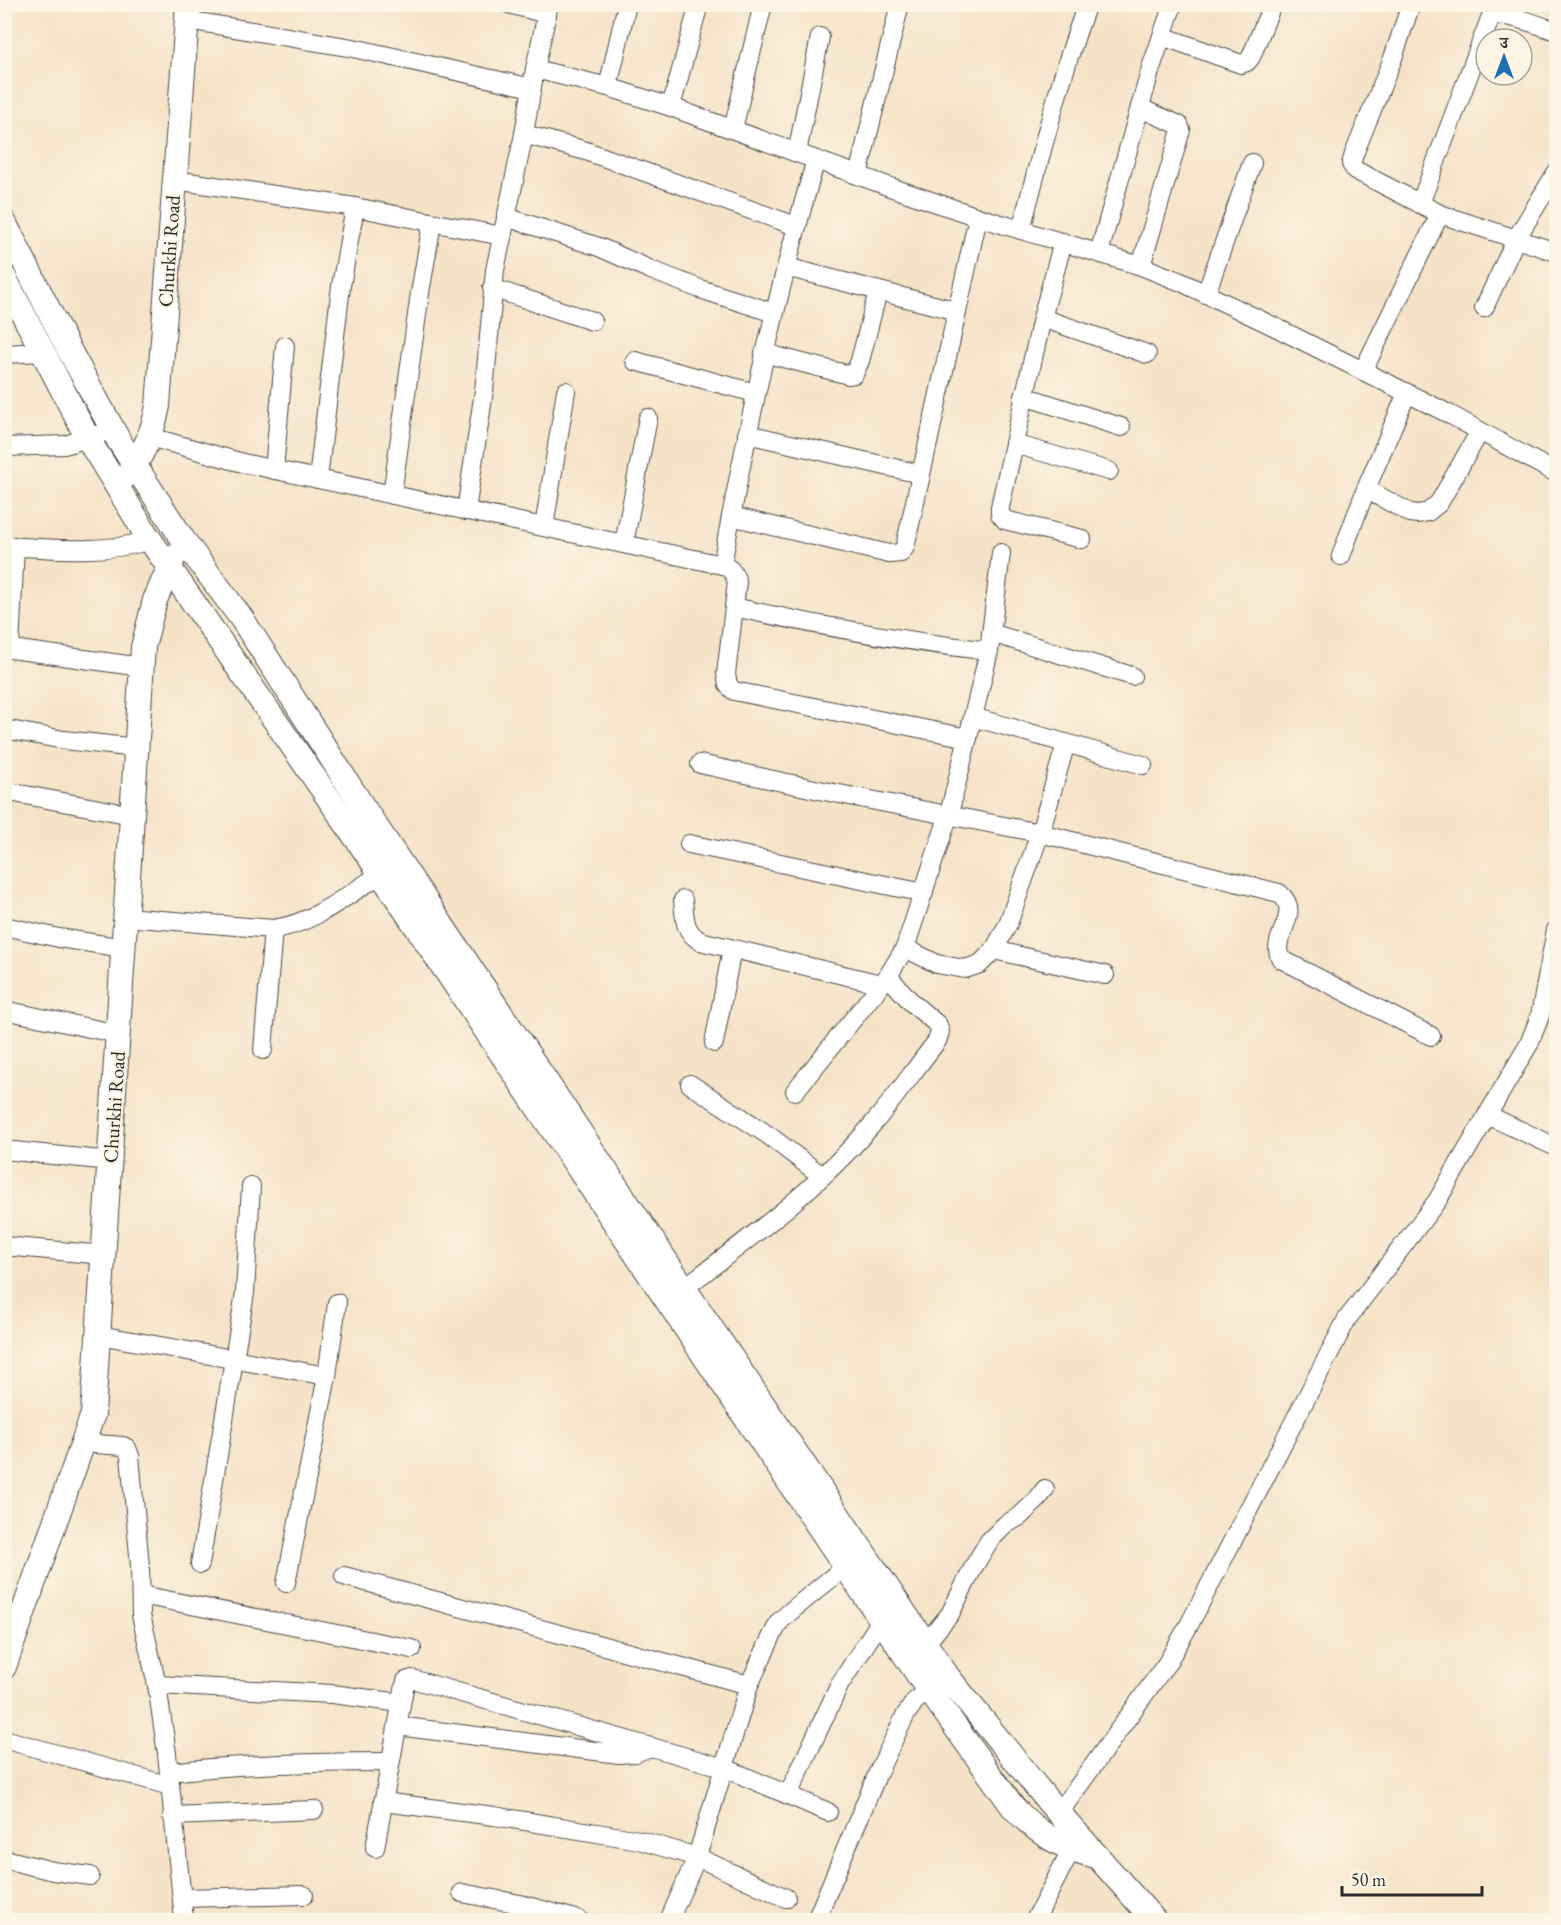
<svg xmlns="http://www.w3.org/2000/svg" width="1561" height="1925" viewBox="0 0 1561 1925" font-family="'EB Garamond','Noto Serif Devanagari',serif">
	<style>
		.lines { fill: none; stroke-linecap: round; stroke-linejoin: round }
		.street-casing { stroke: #494743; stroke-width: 20 }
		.secondary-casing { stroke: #494743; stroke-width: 26 }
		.street { stroke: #fff; stroke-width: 18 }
		.secondary { stroke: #fff; stroke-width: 24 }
		.labels { text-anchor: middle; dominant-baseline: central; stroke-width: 4.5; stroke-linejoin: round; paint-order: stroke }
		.street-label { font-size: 20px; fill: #2b2b2b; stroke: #fcf5e5 }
	</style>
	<rect width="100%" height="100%" fill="#fcf5e5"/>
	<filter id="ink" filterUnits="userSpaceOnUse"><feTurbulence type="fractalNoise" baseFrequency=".0167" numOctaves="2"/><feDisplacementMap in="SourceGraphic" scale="12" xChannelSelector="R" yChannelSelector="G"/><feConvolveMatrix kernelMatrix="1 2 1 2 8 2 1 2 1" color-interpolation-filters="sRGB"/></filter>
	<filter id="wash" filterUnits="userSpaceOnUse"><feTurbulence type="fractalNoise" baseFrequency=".008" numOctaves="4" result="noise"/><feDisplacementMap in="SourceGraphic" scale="24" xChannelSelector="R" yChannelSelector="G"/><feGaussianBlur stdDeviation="1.35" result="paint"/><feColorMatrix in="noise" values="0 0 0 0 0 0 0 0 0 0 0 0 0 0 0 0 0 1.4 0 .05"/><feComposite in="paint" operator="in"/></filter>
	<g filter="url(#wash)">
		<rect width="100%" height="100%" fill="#f5e3c8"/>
	</g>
	<g filter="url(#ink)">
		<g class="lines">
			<!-- street casing -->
			<g class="street-casing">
				<g id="street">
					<path d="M509 4 547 14"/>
					<path d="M1411 4 1393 58 1354 154 1351 164 1355 170 1440 214 1556 252"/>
					<path d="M187 20 353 48 532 88"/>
					<path d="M1162 36 1241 64 1247 62 1251 57 1270 10"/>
					<path d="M535 69 608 87 671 107 893 188 978 217 1141 266 1181 282 1273 326 1449 414 1556 473"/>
					<path d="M608 87 627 4"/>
					<path d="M671 107 699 4"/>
					<path d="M1140 108 1179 125 1181 130 1141 266"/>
					<path d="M733 129 763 4"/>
					<path d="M524 134 586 151 796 226"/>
					<path d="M797 153 820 37"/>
					<path d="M858 175 900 4"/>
					<path d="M175 180 355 207 502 236"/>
					<path d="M1420 204 1491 16C1507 12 1540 26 1556 31"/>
					<path d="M506 217 599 247 651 270 700 289 774 313"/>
					<path d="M1021 230C1041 153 1060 78 1087 4"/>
					<path d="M1063 242 1042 318 1000 507V514L1005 520 1082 539"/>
					<path d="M1099 253 1151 68 1173 4"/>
					<path d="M786 267 957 311"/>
					<path d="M492 288 592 321"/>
					<path d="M1206 294 1252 163"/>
					<path d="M1484 308 1516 239 1556 173"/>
					<path d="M1042 318 1147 354"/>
					<path d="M764 353 849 375 854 374 860 361 878 291"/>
					<path d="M4 354 43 352"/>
					<path d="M635 361 755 393"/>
					<path d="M1363 371 1440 214"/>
					<path d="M1024 396 1121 427"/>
					<path d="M747 434 920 474"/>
					<path d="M150 437 243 463 722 565C731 568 734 573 737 582L726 674 728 685 734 691 968 738"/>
					<path d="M1014 444 1109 471"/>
					<path d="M4 447 65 445 100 434"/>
					<path d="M274 470 285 346"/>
					<path d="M318 479 341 286 355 207"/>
					<path d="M1366 489 1410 513 1418 514 1428 512 1439 503 1480 431"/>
					<path d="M392 495 420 293 432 223"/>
					<path d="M466 511 484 391 495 270 524 134 535 69 549 4"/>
					<path d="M731 516 889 554 901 553 905 547 978 217"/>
					<path d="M544 527 566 391"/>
					<path d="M624 544 648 418"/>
					<path d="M4 546C53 549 104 554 151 540"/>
					<path d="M1341 556 1366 489 1407 393"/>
					<path d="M722 565C747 428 776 293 816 160"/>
					<path d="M734 607C818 626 903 641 989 651"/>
					<path d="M991 633 1132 676"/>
					<path d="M4 648 142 667"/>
					<path d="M10 648 15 546"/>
					<path d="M973 717 1143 765"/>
					<path d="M4 729 64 740 137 748"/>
					<path d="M700 764 824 791 1040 833 1279 893C1305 914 1268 937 1281 959L1431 1036"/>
					<path d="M4 791 132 815"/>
					<path d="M689 844 924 893"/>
					<path d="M683 900C685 918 683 930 700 941L881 984"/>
					<path d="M126 917 273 929C313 924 347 895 381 874"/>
					<path d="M4 926 59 938 124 948"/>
					<path d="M905 948 937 964 965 969 980 964 994 950 1008 924 1040 833 1066 743"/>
					<path d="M994 950 1105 975"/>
					<path d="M4 1010 118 1034"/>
					<path d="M714 1043 732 949"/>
					<path d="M263 1050 273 929"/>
					<path d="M690 1084 768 1135 822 1176"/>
					<path d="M795 1091 888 976 905 948 949 814 973 717 989 651 1001 553"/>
					<path d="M1487 1115 1556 1147"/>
					<path d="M4 1150 110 1161"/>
					<path d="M4 1246 104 1255"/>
					<path d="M684 1288C750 1238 818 1188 872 1125 895 1098 915 1069 937 1041L940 1032 938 1025 912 1003 888 976"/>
					<path d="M99 1335 327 1376"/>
					<path d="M83 1443 123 1446 127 1448 130 1456 140 1566 141 1615 157 1685 167 1754 184 1920"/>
					<path d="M200 1564 245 1293 251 1186"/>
					<path d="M344 1576 749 1685"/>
					<path d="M286 1583 327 1376 337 1303"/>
					<path d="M141 1595 412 1649"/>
					<path d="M926 1643 950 1614 974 1566 989 1541 1005 1525 1020 1516 1037 1500 1045 1489"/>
					<path d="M157 1685 332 1694 401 1703"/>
					<path d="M397 1726 619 1754 635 1753 651 1747"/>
					<path d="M4 1739 170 1786"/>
					<path d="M169 1772C243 1764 315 1762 390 1762"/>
					<path d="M788 1795 840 1684 882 1619"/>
					<path d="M383 1802 494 1816 639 1840 697 1857 786 1898"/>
					<path d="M1059 1813 1167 1663 1189 1625 1347 1319 1437 1201 1529 1044 1540 1016 1556 930"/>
					<path d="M172 1816 314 1810"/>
					<path d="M375 1848 404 1689 406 1681 412 1679 725 1768 828 1812"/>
					<path d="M4 1859 53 1871 90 1876"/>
					<path d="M462 1893 520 1904 579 1920"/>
					<path d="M182 1898 304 1895"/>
					<path d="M669 1920 697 1857 749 1685 770 1640 779 1622 791 1611 846 1566"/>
					<path d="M816 1920 880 1768 905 1716 915 1701 939 1683"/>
					<path d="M1035 1920 1071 1850"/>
				</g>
			</g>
			<!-- secondary casing -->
			<g class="secondary-casing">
				<g id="secondary">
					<path d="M4 222 68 348 119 441 184 541 242 619 363 807 684 1288 948 1677 1048 1801 1154 1920"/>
					<path d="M4 277 88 439 146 534 381 874 921 1679 1013 1807C1038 1834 1060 1847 1095 1856"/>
					<path d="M126 476C143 456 153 432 158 406L188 4"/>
					<path d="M4 1667 93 1414 143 647 155 600 174 557"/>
				</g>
			</g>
			<!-- street -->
			<use href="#street" class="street"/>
			<!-- secondary -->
			<use href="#secondary" class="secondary"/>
		</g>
	</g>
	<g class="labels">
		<!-- street labels -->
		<g class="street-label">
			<text transform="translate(169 251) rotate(-86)">Churkhi Road</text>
			<text transform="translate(114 1107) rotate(-86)">Churkhi Road</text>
		</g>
	</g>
	<!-- margin -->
	<rect width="1561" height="1925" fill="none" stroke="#fcf5e5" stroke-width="24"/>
	<!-- north arrow -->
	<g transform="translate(1504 57)"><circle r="28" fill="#fcf5e5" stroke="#a8a49b" stroke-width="1.5"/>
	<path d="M0-4.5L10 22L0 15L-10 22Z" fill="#1f6fb2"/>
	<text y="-9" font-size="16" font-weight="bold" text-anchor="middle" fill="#2b2b2b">उ</text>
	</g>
	<!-- scale -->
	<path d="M1342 1886v9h140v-9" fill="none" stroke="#2b2b2b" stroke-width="3"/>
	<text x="1351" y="1886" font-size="18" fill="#2b2b2b" stroke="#fcf5e5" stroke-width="4.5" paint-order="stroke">50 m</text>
</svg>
